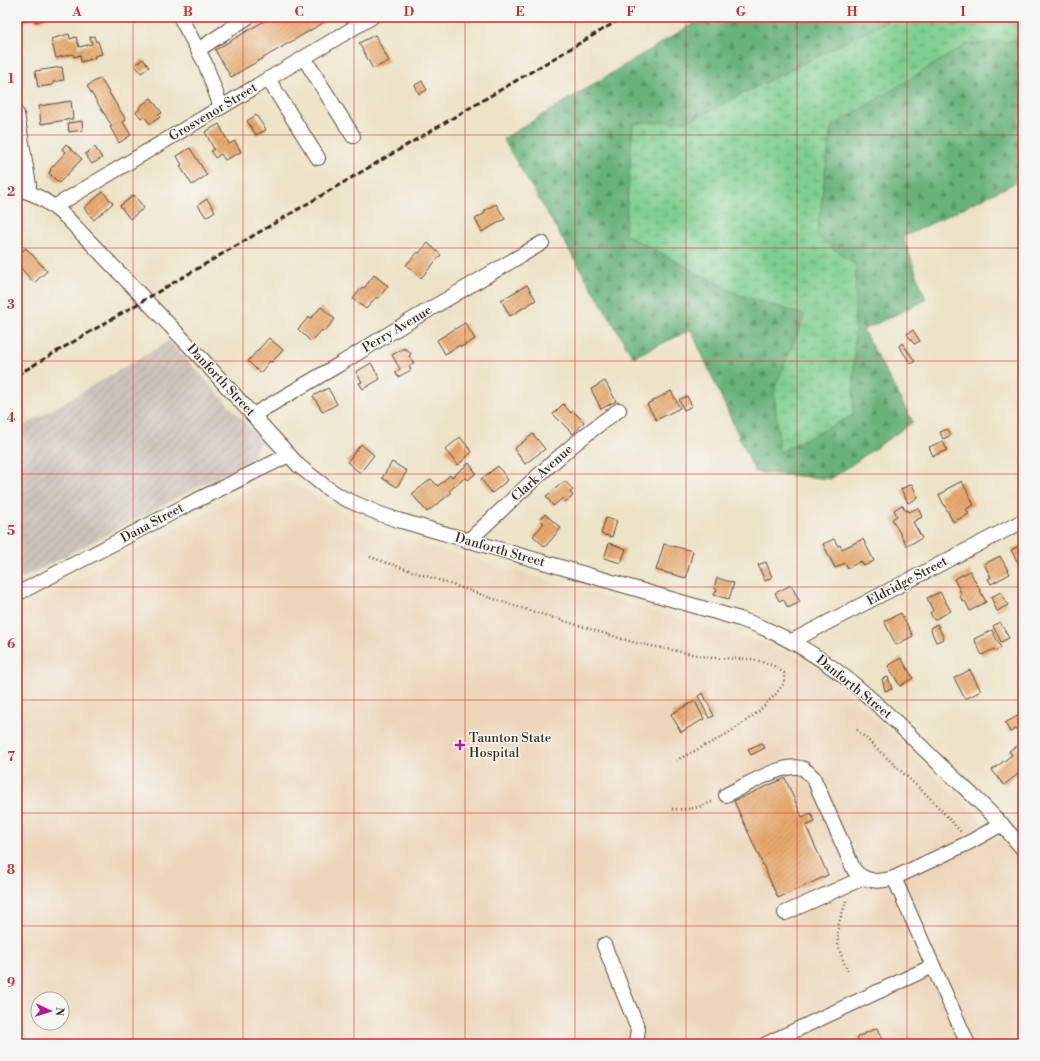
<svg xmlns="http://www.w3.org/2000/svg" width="1040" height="1061" viewBox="0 0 1040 1061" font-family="'Libre Bodoni',serif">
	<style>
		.built { fill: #edd7bb; fill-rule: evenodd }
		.industrial { fill: url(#industrial-furrows) }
		.forest { fill: url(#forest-firs); stroke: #516e4c }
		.wetland { fill: url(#wetland-marsh); stroke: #5d7c57 }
		.building { fill: url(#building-hatch) }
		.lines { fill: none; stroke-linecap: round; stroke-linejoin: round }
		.minor-casing { stroke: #564637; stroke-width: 16 }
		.path { stroke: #564637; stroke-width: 2.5; stroke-dasharray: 1 3; stroke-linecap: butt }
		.minor { stroke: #fff; stroke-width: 14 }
		.rail { stroke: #3b2a1e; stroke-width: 3; stroke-dasharray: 6 3; stroke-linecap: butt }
		.grid { fill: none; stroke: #d62828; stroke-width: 1; stroke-opacity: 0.55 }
		.poi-dot { fill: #b5179e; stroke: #f6f6f2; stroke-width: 1.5 }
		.labels { text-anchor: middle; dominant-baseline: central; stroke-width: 3; stroke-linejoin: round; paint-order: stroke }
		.street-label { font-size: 13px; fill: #3b2a1e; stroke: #f6f6f2 }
		.poi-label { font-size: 13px; fill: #3b2a1e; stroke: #f6f6f2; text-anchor: start }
		.neatline { fill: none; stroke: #d62828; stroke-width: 1.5 }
		.grid-label { font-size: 13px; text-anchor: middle; font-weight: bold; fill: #d62828 }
	</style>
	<defs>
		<pattern id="industrial-furrows" width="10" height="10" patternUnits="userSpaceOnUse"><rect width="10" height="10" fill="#ccc2b9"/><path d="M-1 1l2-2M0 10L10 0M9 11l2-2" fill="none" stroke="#b0a79f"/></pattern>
		<pattern id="forest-firs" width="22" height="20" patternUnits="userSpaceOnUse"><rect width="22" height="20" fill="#67b27a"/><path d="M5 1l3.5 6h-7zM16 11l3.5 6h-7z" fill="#569163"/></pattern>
		<pattern id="wetland-marsh" width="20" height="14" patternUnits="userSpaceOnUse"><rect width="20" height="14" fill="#7fcf90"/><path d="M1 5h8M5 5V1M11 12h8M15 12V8" fill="none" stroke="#69a875"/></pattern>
		<pattern id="building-hatch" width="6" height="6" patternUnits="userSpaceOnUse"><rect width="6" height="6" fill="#e8a96e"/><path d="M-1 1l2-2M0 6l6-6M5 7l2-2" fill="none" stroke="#bd8a5a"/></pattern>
	</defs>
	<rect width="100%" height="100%" fill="#f6f6f2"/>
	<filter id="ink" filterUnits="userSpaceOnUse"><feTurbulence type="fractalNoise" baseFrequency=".025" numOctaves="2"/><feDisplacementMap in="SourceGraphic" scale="8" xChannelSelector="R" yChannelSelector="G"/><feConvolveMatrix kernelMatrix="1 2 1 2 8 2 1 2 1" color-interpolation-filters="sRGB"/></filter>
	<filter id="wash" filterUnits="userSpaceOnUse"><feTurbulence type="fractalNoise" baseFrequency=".012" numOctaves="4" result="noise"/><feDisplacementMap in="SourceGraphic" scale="16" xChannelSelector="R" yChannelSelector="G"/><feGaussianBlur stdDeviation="0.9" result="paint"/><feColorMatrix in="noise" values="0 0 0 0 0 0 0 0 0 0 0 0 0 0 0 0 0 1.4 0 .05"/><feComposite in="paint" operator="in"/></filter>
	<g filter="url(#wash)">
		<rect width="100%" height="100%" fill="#ede3c7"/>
		<!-- built -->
		<path class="built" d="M275 483 288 484 300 487 354 520 370 528 386 534 767 644 792 654 816 667 846 692 959 798 1003 842 1023 864V1044H17V612L252 489 263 485ZM38 999H62V1023H38Z"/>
		<!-- industrial -->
		<path class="industrial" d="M169 341 260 439 252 459 17 581V430Z"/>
		<!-- forest -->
		<path class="forest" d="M704 17H1023V179L903 237 926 300 863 330 913 422 831 479 755 472 691 330 633 357 503 139Z"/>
		<!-- wetland -->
		<path class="wetland" d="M895 17H1023V40L967 44 831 127 817 236 856 265 853 415 780 452 774 390 805 315 737 294 625 234 633 123 689 121Z"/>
		<g id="blocks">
			<!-- building -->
			<g class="building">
				<path d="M21 17H43L44 20 35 22V19L22 22Z"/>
				<path d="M271 17H333L231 77 215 50Z"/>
				<path d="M69 34 70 39 76 37 79 47 92 44 90 37 94 36 96 42 98 41 102 54 94 56 95 58 81 62 80 55 74 57 73 54 56 58 51 39Z"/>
				<path d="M375 35 389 61 373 69 359 43Z"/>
				<path d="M143 59 149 67 141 73 135 65Z"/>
				<path d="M62 67 64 80 53 82V85L38 87 35 71Z"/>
				<path d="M100 78 126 120 123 122 131 135 119 143 110 127 112 126 87 86Z"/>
				<path d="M422 81 427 90 419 94 415 85Z"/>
				<path d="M151 98 162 113 158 115 160 117 150 124 144 116 141 118 136 112 140 109 139 107Z"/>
				<path d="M71 101 73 119 41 124 39 106Z"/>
				<path d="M256 115 266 130 256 135 247 121Z"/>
				<path d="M82 121 83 130 69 132 68 123Z"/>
				<path d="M219 124 229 144 235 141 241 152 225 160 221 154 215 158 211 151 214 149 205 132Z"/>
				<path d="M66 144 82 159 59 183 49 173 51 170 50 169 66 152 62 149Z"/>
				<path d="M95 147 102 158 92 164 85 154Z"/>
				<path d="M190 148 207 175 192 185 180 166 182 165 177 156Z"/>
				<path d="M103 192 113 203 94 220 84 208Z"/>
				<path d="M134 195 144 208 130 219 120 206Z"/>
				<path d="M207 199 215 211 206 217 198 205Z"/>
				<path d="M496 204 505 219 482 232 475 219 485 213 484 211Z"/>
				<path d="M428 243 441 255 421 278 406 265 418 252 419 253Z"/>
				<path d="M26 248 47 271 34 283 17 264V261L19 260 17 258V256Z"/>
				<path d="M374 275 388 286 378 299 376 297 366 309 353 299 362 287 364 288Z"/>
				<path d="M527 285 536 300 510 316 501 300Z"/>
				<path d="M321 307 335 319 324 332 322 330 311 342 298 329 309 317 310 319Z"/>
				<path d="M465 323 475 339 461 347 460 345 445 354 437 340Z"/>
				<path d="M913 330 920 341 914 344 907 334Z"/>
				<path d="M269 338 283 350 272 362 270 361 260 373 248 361Z"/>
				<path d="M902 343 915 361 911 364 899 346Z"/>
				<path d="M404 348 405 350 407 349 411 354 409 356 414 363 409 366 411 370 398 377 395 372 400 369 392 355Z"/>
				<path d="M371 363 380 379 363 389 359 383 362 382 356 372Z"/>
				<path d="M605 381 616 401 601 409 591 389Z"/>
				<path d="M328 388 337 404 323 412 313 396Z"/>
				<path d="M671 391 680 408 656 420 647 404Z"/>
				<path d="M687 396 692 406 684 410 679 400Z"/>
				<path d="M563 404 571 413 573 411 584 422 573 434 553 414Z"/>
				<path d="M948 429 951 435 943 439 940 432Z"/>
				<path d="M533 434 545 449 525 464 514 449Z"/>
				<path d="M460 437 472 452 458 465 445 450Z"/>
				<path d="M943 441 947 450 933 456 929 447Z"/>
				<path d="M361 444 374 455 360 473 347 462Z"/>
				<path d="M392 462 407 471 397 487 382 478Z"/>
				<path d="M469 463 476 473 468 480 466 477 449 491 451 493 427 512 412 494 431 479 438 486 450 475 452 477Z"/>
				<path d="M498 466 508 480 492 493 481 479Z"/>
				<path d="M565 481 573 490 570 492 573 496 565 502 563 498 553 506 546 496Z"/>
				<path d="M962 481 974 505 966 509 969 514 953 522 939 495 946 491 945 490Z"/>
				<path d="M912 484 918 498 908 503 901 489Z"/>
				<path d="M902 505 906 511 908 510 909 512 918 508 922 517 913 522 922 538 907 546 892 519 897 516 894 510Z"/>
				<path d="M545 514 561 528 545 547 533 536 544 523 540 520Z"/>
				<path d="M606 518 617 521 612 537 601 534Z"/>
				<path d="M834 539 838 546 840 545 842 549 863 539 874 561 864 566 861 561 848 568 845 563 835 568 823 544Z"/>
				<path d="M609 543 626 549 621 563 604 558Z"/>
				<path d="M664 544 693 551 686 578 656 570Z"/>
				<path d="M1023 544V572L1011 550Z"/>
				<path d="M1000 556 1010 574 991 584 988 579 991 577 984 564Z"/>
				<path d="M766 562 772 577 765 581 758 565Z"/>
				<path d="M970 571 986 602 970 611 965 601 963 602 959 595 961 593 954 579Z"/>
				<path d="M717 578 734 583 729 599 714 595 717 589 714 588Z"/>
				<path d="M791 585 800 602 788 608 783 599 779 601 775 593Z"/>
				<path d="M940 592 951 611 934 620 930 613 933 611 927 598Z"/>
				<path d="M1001 592 1008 605 997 611 991 597Z"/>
				<path d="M901 613 913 636 896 645 884 621Z"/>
				<path d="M1000 622 1009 638 1001 642 993 626Z"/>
				<path d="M937 624 944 639 936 642 930 628Z"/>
				<path d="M992 630 1001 648 995 651 994 649 982 655 974 639Z"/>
				<path d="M901 658 913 678 900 686 888 666Z"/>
				<path d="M970 670 981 691 965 699 954 678Z"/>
				<path d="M888 677 892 689 885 691 882 679Z"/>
				<path d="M703 693 714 716 709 718 698 696Z"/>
				<path d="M695 701 704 719 681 732 671 714Z"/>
				<path d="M1023 713V725L1010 732 1005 723Z"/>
				<path d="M762 743 765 748 751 755 748 749Z"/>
				<path d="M1016 746 1021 753 1023 751V770L1004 785 992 770 1012 755 1009 751Z"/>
				<path d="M785 778 802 817 811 813 815 822 806 826 828 875 778 898 734 801Z"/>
				<path d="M877 1028 884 1044H860L857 1037Z"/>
			</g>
		</g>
	</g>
	<g filter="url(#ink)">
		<use href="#blocks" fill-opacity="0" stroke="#564637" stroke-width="1"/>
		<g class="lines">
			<!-- minor casing -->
			<g class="minor-casing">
				<g id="minor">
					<path d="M180 17 205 63 221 107"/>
					<path d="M198 50 248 17"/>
					<path d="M304 58 353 136"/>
					<path d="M268 79 318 158"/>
					<path d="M17 114 29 185 28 192"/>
					<path d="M17 189C37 193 52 205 67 218L200 357 299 466 327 488 343 498 380 514 398 520 740 619C821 646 874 700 934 759 956 780 980 801 1001 824 1009 832 1016 841 1023 849"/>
					<path d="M54 207 372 17"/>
					<path d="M253 415 340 364 403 325 542 243"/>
					<path d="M468 541C517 496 564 448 619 410"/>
					<path d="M17 594 187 505 289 455"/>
					<path d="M792 641 1023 521"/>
					<path d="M726 795C743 787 786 760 804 769 807 771 810 775 813 777L854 870C866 883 879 882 894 878"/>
					<path d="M785 913 863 878"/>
					<path d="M604 945 638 1029 636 1044"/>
					<path d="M933 966 968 1044"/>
					<path d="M766 1044 933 966 894 878 970 842 1002 824"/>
				</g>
			</g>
			<!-- path -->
			<g class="path">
				<path d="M370 557 515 606 636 643 712 658 753 659 774 666 784 673V683L776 694 758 712 739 726 722 737 675 761"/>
				<path d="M857 730 932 800 961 832"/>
				<path d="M672 809C691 810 697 808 714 801"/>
				<path d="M846 901C843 913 835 928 838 941 839 952 844 962 848 971L847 973"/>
			</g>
			<!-- minor -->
			<use href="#minor" class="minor"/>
			<!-- rail -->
			<path class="rail" d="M17 375 624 17"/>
		</g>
	</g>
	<!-- grid -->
	<path class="grid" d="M133 17V1044M243 17V1044M354 17V1044M465 17V1044M575 17V1044M686 17V1044M797 17V1044M907 17V1044M17 135H1023M17 248H1023M17 361H1023M17 474H1023M17 587H1023M17 700H1023M17 813H1023M17 926H1023"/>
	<!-- markers -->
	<path class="poi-dot" d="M458 739h4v4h4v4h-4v4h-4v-4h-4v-4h4z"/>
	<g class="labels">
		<!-- street labels -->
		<g class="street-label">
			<text transform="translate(213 112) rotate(-31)">Grosvenor Street</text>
			<text transform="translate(397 329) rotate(-31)">Perry Avenue</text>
			<text transform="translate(221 380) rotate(47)">Danforth Street</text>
			<text transform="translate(542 473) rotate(-42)">Clark Avenue</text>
			<text transform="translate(152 523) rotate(-28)">Dana Street</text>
			<text transform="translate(500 550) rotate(16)">Danforth Street</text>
			<text transform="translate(907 581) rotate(-28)">Eldridge Street</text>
			<text transform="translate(854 687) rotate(39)">Danforth Street</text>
		</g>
		<!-- poi labels -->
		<g class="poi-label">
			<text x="469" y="738">Taunton State<tspan x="469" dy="15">Hospital</tspan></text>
		</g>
	</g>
	<!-- margin -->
	<rect width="1040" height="1061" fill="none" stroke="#f6f6f2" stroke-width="44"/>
	<!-- north arrow -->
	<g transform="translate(50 1011) rotate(94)"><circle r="19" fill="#f6f6f2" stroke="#aba49d"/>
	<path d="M0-3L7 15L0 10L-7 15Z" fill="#b5179e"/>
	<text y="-6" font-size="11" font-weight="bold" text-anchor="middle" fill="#3b2a1e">N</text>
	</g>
	<rect x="22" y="22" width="996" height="1017" class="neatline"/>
	<g class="grid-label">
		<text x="77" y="16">A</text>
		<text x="188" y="16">B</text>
		<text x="299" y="16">C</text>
		<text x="409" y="16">D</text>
		<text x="520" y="16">E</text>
		<text x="631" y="16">F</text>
		<text x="741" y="16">G</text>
		<text x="852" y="16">H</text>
		<text x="963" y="16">I</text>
		<text x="11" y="83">1</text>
		<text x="11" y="196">2</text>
		<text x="11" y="309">3</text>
		<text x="11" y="422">4</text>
		<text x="11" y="535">5</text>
		<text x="11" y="648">6</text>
		<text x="11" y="761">7</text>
		<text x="11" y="874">8</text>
		<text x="11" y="987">9</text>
	</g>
</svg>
